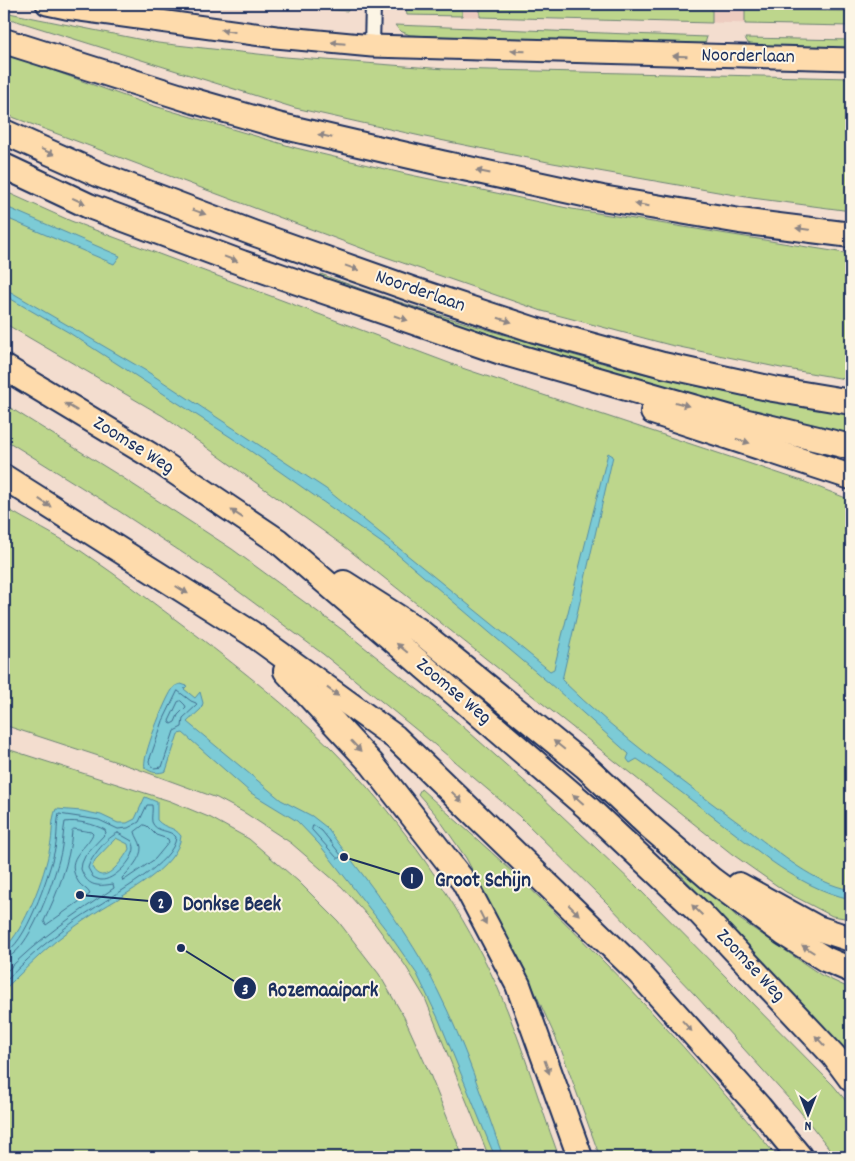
<svg xmlns="http://www.w3.org/2000/svg" width="855" height="1161" viewBox="0 0 855 1161" font-family="Dekko,sans-serif">
	<style>
		.built { fill: #edccc0 }
		.green { fill: #bdd68c; stroke: #6c8275 }
		.water { fill: #7bcbd6; stroke: #558da6; fill-rule: evenodd }
		.lines { fill: none; stroke-linecap: round; stroke-linejoin: round }
		.shore { stroke: #416d8e; stroke-width: 1 }
		.street-casing { stroke: #1b2f5e; stroke-width: 18 }
		.primary-casing { stroke: #1b2f5e; stroke-width: 25 }
		.highway-casing { stroke: #1b2f5e; stroke-width: 28 }
		.street { stroke: #fcf5e5; stroke-width: 14 }
		.primary { stroke: #fedbac; stroke-width: 21 }
		.highway { stroke: #fedbac; stroke-width: 24 }
		.oneway { fill: #8c8585 }
		.labels { text-anchor: middle; dominant-baseline: central; stroke-width: 4; stroke-linejoin: round; paint-order: stroke }
		.street-label { font-size: 20px; fill: #1b2f5e; stroke: #fcf5e5 }
		.leader { fill: none; stroke: #1b2f5e; stroke-width: 2 }
		.callout-dot { fill: #1b2f5e; stroke: #fcf5e5; stroke-width: 2 }
		.mark-label { font-size: 15px; text-anchor: middle; font-weight: bold; fill: #fff }
		.callout-label { font-size: 21px; text-anchor: middle; font-weight: bold; fill: #1b2f5e; stroke: #fcf5e5; stroke-width: 4; stroke-linejoin: round; paint-order: stroke }
	</style>
	<rect width="100%" height="100%" fill="#f3ddcf"/>
	<filter id="ink" filterUnits="userSpaceOnUse"><feTurbulence type="fractalNoise" baseFrequency=".02" numOctaves="2"/><feDisplacementMap in="SourceGraphic" scale="10" xChannelSelector="R" yChannelSelector="G"/><feConvolveMatrix kernelMatrix="1 2 1 2 8 2 1 2 1" color-interpolation-filters="sRGB"/></filter>
	<g filter="url(#ink)">
		<!-- built -->
		<path class="built" d="M405 4H851V26L407 15Z"/>
		<!-- green -->
		<g class="green">
			<path d="M254 4H348V11Z"/>
			<path d="M405 4H418V10H436L437 4H462V16L407 15Z"/>
			<path d="M480 4H610L712 6V23L480 17Z"/>
			<path d="M745 4H774V10L851 11V26L745 24Z"/>
			<path d="M4 12 158 43 285 57 445 69 851 78V211L752 198 553 163 425 137 295 108 4 17Z"/>
			<path d="M395 25 707 37 705 43 700 46 572 42 410 35 400 31Z"/>
			<path d="M745 38 851 40V48L754 46 748 43Z"/>
			<path d="M4 53 141 102 296 148 406 174 572 209 851 254V380L781 368 670 345 542 311 377 254 15 118 4 113Z"/>
			<path d="M4 191 71 221 465 369 805 482 851 500V919L832 916 786 892 732 854 344 546 163 416 4 323Z"/>
			<path d="M321 274C373 294 426 311 479 327 601 366 725 396 851 414V439L603 374 319 280Z"/>
			<path d="M4 404 120 476 232 549 344 631 452 717 540 795 635 885 833 1085 851 1107V1157H836L798 1109 697 997 609 905 519 816 429 740 323 654 215 574 105 502 4 439Z"/>
			<path d="M4 507C29 522 56 535 81 551 121 578 160 608 199 637 244 672 290 708 331 748 393 811 446 884 486 963 517 1024 535 1092 559 1157H489L425 998 405 965 375 924 342 887 291 843 245 813 217 798 135 768 4 725Z"/>
			<path d="M4 748 170 801 211 818 249 839 298 881 338 921 379 974 404 1017 429 1072 463 1157H4Z"/>
			<path d="M421 789C452 817 484 845 514 873 608 962 696 1057 777 1157H600L562 1052 526 972 466 858 437 816 418 794Z"/>
			<path d="M648 831 738 918 821 975 851 989V1058L645 836Z"/>
		</g>
		<!-- water -->
		<g class="water">
			<path d="M4 206 120 256 114 264 4 217Z"/>
			<path d="M4 288 148 372 326 489 550 671 554 669 555 664 608 453 613 456 562 680C619 736 686 784 751 832 781 854 813 883 851 890V899C822 893 795 878 771 861L643 763 637 759 630 763 627 759 629 754 556 689 396 553 232 438 68 332 4 295Z"/>
			<path d="M181 684 187 686 184 689 195 698 200 692 203 703 201 709 187 722 281 800 312 816 326 827C366 879 409 932 438 991 465 1044 483 1101 503 1157H495L439 1020 417 974 387 931 319 844 297 821 251 793 183 733 178 734 166 771C158 774 152 773 145 768 141 758 165 700 172 690 174 686 177 685 181 684Z"/>
			<path d="M145 797 157 802V820C166 830 173 825 181 836 178 868 123 895 98 911 84 920 70 930 57 940 38 956 21 973 4 990V949C25 929 45 876 50 847 53 835 51 820 56 809L82 811 101 815 118 823H127L135 819ZM116 838 128 844 129 849C123 860 103 889 92 867L95 860Z"/>
		</g>
		<g class="lines">
			<!-- shore -->
			<g class="shore">
				<path d="M178 691 191 701 196 703 197 705 183 718 182 727 174 731 162 767 154 768 150 765 149 761 163 721Z"/>
				<path d="M181 701 185 705 186 707 178 715 175 722 171 724 169 721 178 702Z"/>
				<path d="M144 825 147 826 156 835 168 839 169 842 155 859 123 881 122 878C129 871 142 858 141 847 140 841 136 837 135 832Z"/>
				<path d="M313 826H315L322 831 341 855 340 858H337L312 830Z"/>
				<path d="M74 829 91 832 93 834C84 852 63 858 79 883 82 887 88 889 90 894L46 925 44 921C57 894 70 862 72 831Z"/>
				<path d="M118 833 132 841C133 843 134 846 134 848 134 860 113 881 101 880 99 880 95 878 93 877L88 868C90 858 108 836 118 833Z"/>
				<path d="M4 952C24 950 50 872 54 853 58 840 56 826 59 814L99 820 118 829 128 828 139 822 147 805H152C153 810 151 817 152 822 156 833 170 829 176 837 175 863 113 895 93 909 80 917 67 926 55 936 37 950 20 966 4 983"/>
				<path d="M4 958C28 957 56 875 61 852 63 842 63 832 65 822 77 820 94 824 105 830L106 833 86 854 82 863 81 869C87 886 96 887 113 884L114 888C73 916 39 938 4 974"/>
			</g>
			<!-- street casing -->
			<g class="street-casing">
				<path id="street" d="M372 46 373 4"/>
			</g>
			<!-- primary casing -->
			<g class="primary-casing">
				<path id="primary" d="M47 4 66 8 276 37 372 46 851 59"/>
			</g>
			<!-- highway casing -->
			<g class="highway-casing">
				<g id="highway">
					<path d="M4 41 194 101 281 126 441 163 602 198 740 221 851 235"/>
					<path d="M4 132 100 175 253 233 414 290 535 330 663 365 773 389 851 402"/>
					<path d="M4 166 89 206 242 263 501 352 731 418 851 447"/>
					<path d="M4 367 150 455 278 541 587 807 700 913 834 1056 851 1079"/>
					<path d="M653 412 851 477"/>
					<path d="M4 477 251 633 395 737 640 974 759 1107 800 1157"/>
					<path d="M344 583 418 630 586 767 648 825 712 880 785 934 825 959 851 970"/>
					<path d="M286 671 372 764 464 882 518 985 580 1157"/>
					<path d="M739 885 817 928 851 939"/>
				</g>
			</g>
			<!-- street -->
			<use href="#street" class="street"/>
			<!-- primary -->
			<use href="#primary" class="primary"/>
			<!-- highway -->
			<use href="#highway" class="highway"/>
		</g>
		<!-- one-way arrows -->
		<defs><path id="oneway-solid" d="M-6-.8H1V-3.2L6.5 0L1 3.2V.8H-6Z" transform="scale(1.25)"/></defs>
		<g class="oneway">
			<use href="#oneway-solid" transform="translate(228 31) rotate(-172)"/>
			<use href="#oneway-solid" transform="translate(338 43) rotate(-175)"/>
			<use href="#oneway-solid" transform="translate(518 51) rotate(-178)"/>
			<use href="#oneway-solid" transform="translate(680 56) rotate(-178)"/>
			<use href="#oneway-solid" transform="translate(325 136) rotate(-167)"/>
			<use href="#oneway-solid" transform="translate(48 152) rotate(24)"/>
			<use href="#oneway-solid" transform="translate(483 172) rotate(-168)"/>
			<use href="#oneway-solid" transform="translate(79 201) rotate(25)"/>
			<use href="#oneway-solid" transform="translate(642 205) rotate(-171)"/>
			<use href="#oneway-solid" transform="translate(199 212) rotate(20)"/>
			<use href="#oneway-solid" transform="translate(803 229) rotate(-173)"/>
			<use href="#oneway-solid" transform="translate(231 259) rotate(21)"/>
			<use href="#oneway-solid" transform="translate(352 268) rotate(20)"/>
			<use href="#oneway-solid" transform="translate(401 318) rotate(19)"/>
			<use href="#oneway-solid" transform="translate(505 320) rotate(18)"/>
			<use href="#oneway-solid" transform="translate(682 404) rotate(16)"/>
			<use href="#oneway-solid" transform="translate(71 407) rotate(-149)"/>
			<use href="#oneway-solid" transform="translate(743 441) rotate(18)"/>
			<use href="#oneway-solid" transform="translate(45 503) rotate(33)"/>
			<use href="#oneway-solid" transform="translate(237 514) rotate(-146)"/>
			<use href="#oneway-solid" transform="translate(182 590) rotate(32)"/>
			<use href="#oneway-solid" transform="translate(402 648) rotate(-140)"/>
			<use href="#oneway-solid" transform="translate(333 692) rotate(36)"/>
			<use href="#oneway-solid" transform="translate(559 745) rotate(-141)"/>
			<use href="#oneway-solid" transform="translate(356 746) rotate(47)"/>
			<use href="#oneway-solid" transform="translate(457 797) rotate(44)"/>
			<use href="#oneway-solid" transform="translate(578 799) rotate(-139)"/>
			<use href="#oneway-solid" transform="translate(574 910) rotate(44)"/>
			<use href="#oneway-solid" transform="translate(697 910) rotate(-136)"/>
			<use href="#oneway-solid" transform="translate(483 918) rotate(63)"/>
			<use href="#oneway-solid" transform="translate(808 949) rotate(-148)"/>
			<use href="#oneway-solid" transform="translate(687 1026) rotate(48)"/>
			<use href="#oneway-solid" transform="translate(820 1041) rotate(-133)"/>
			<use href="#oneway-solid" transform="translate(547 1067) rotate(70)"/>
		</g>
	</g>
	<g class="labels">
		<!-- street labels -->
		<g class="street-label">
			<text transform="translate(748 57) rotate(1)">Noorderlaan</text>
			<text transform="translate(420 292) rotate(19)">Noorderlaan</text>
			<text transform="translate(133 446) rotate(32)">Zoomse Weg</text>
			<text transform="translate(453 692) rotate(40)">Zoomse Weg</text>
			<text transform="translate(750 966) rotate(47)">Zoomse Weg</text>
		</g>
	</g>
	<!-- callouts -->
	<path class="leader" d="M344 857L412 878M80 895L161 902M181 948L245 988"/>
	<g class="callout-dot">
		<circle cx="344" cy="857" r="5"/>
		<circle cx="80" cy="895" r="5"/>
		<circle cx="181" cy="948" r="5"/>
		<circle cx="412" cy="878" r="12"/>
		<circle cx="161" cy="902" r="12"/>
		<circle cx="245" cy="988" r="12"/>
	</g>
	<g class="mark-label">
		<text x="412" y="883">1</text>
		<text x="161" y="908">2</text>
		<text x="245" y="994">3</text>
	</g>
	<g class="callout-label">
		<text x="483" y="886">Groot Schijn</text>
		<text x="232" y="910">Donkse Beek</text>
		<text x="323" y="996">Rozemaaipark</text>
	</g>
	<!-- margin -->
	<rect width="855" height="1161" fill="none" stroke="#fcf5e5" stroke-width="20"/>
	<rect x="10" y="10" width="835" height="1141" fill="none" stroke="#1b2f5e" stroke-width="2" filter="url(#ink)"/>
	<!-- north arrow -->
	<g transform="translate(808 1114) rotate(180)" stroke="#fcf5e5" stroke-width="4" paint-order="stroke">
	<path d="M0-4L9 19L0 12L-9 19Z" fill="#1b2f5e"/>
	<text y="-8" font-size="14" font-weight="bold" text-anchor="middle" fill="#1b2f5e">N</text>
	</g>
</svg>
